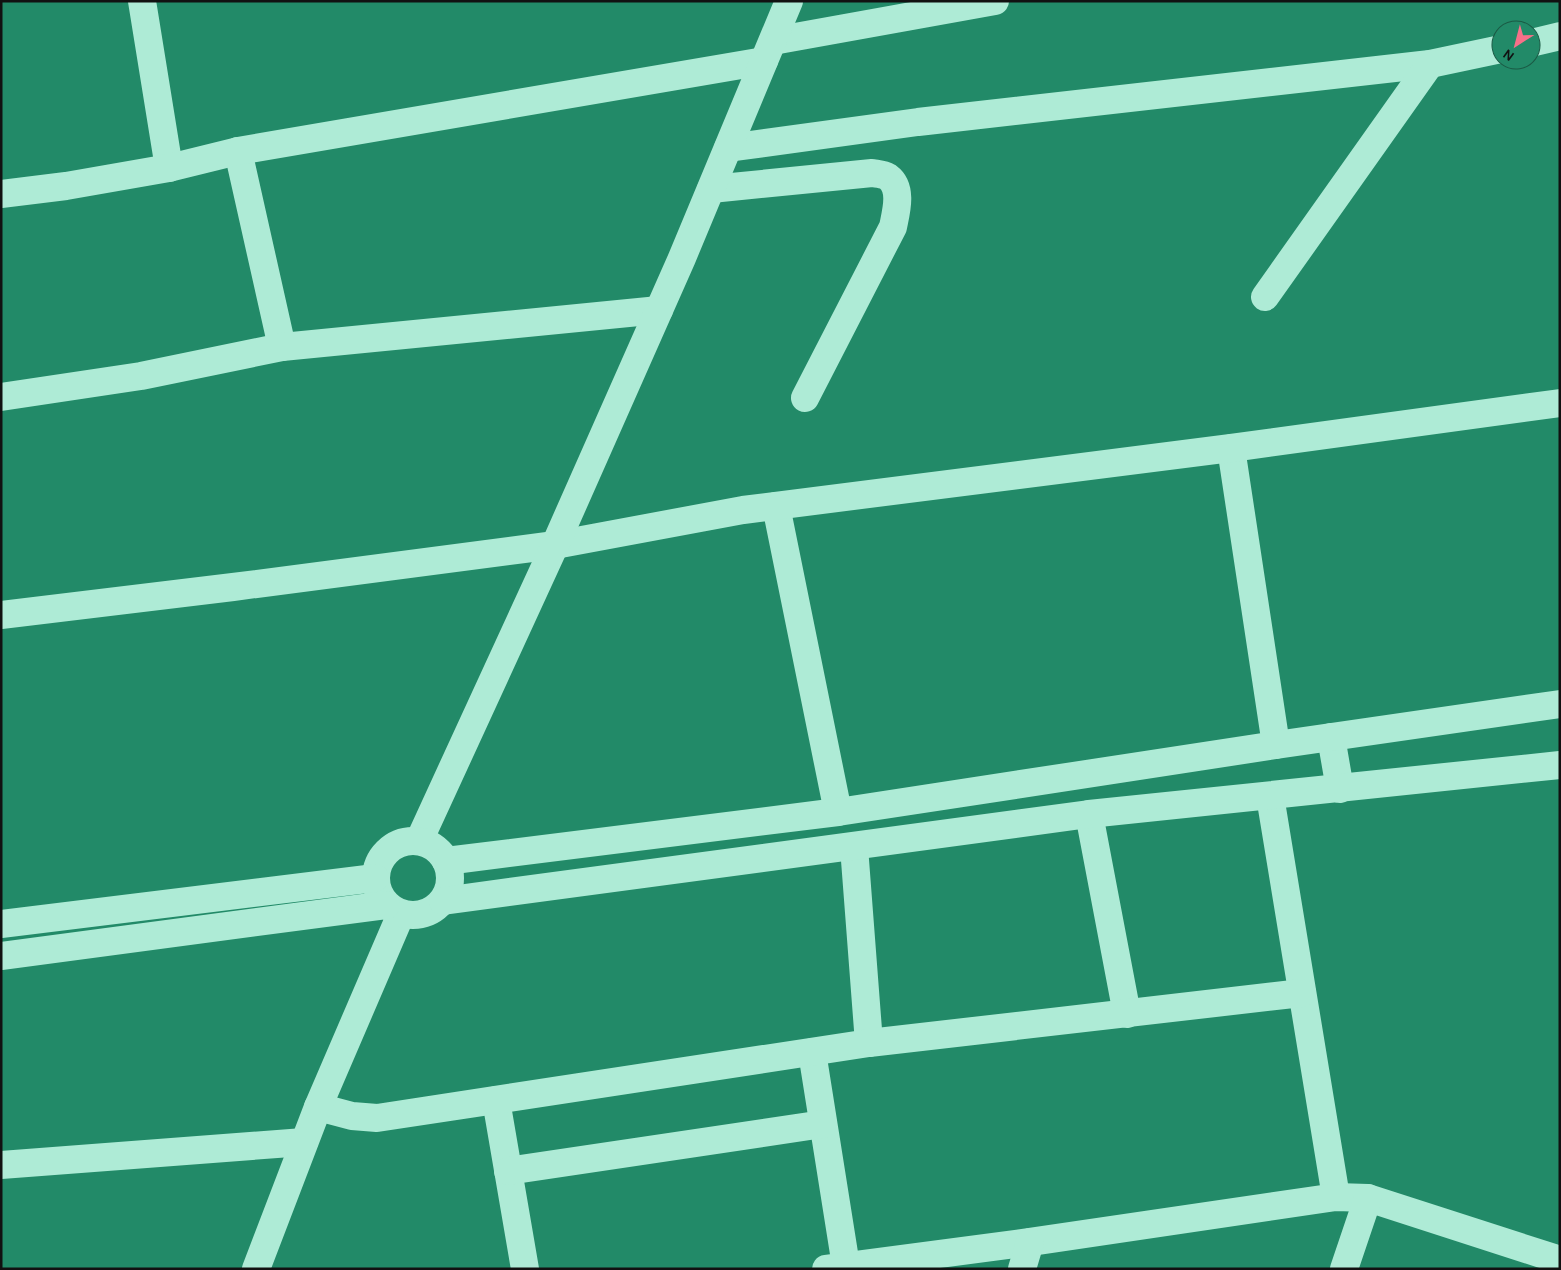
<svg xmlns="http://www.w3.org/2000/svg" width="1561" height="1270" viewBox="0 0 1561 1270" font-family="Karla,sans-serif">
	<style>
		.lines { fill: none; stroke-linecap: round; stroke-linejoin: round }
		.minor { stroke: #aeebd6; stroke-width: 28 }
		.tertiary { stroke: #aeebd6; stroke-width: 28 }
	</style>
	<rect width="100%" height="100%" fill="#228a68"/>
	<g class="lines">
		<!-- minor -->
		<g class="minor">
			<path d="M142 1 169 168"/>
			<path d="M773 41 995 1"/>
			<path d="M1531 43 1560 36"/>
			<path d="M728 148 918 122 1430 64 1501 49"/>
			<path d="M238 151 282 347"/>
			<path d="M711 189 872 173C877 174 883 174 888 177 903 188 896 212 893 227L805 398"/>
			<path d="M1 194 66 186 169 168 238 151 764 61"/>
			<path d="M1265 297 1430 64"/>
			<path d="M1 397 141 376 282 347 659 310"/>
			<path d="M1231 448 1276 745"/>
			<path d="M776 506 838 812"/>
			<path d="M1 615 233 587 555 545 743 510 1231 448 1560 403"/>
			<path d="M1270 796 1336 1197"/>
			<path d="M1089 814 1127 1014"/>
			<path d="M419 841 555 545 682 258 789 1"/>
			<path d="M854 847 869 1043"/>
			<path d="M812 1052 846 1266"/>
			<path d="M496 1100 525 1269"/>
			<path d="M318 1107 352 1116 377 1118 869 1043 1302 993"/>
			<path d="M1 1165 304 1142"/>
			<path d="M508 1171 823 1124"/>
			<path d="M256 1269 318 1107 401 914"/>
			<path d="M826 1269 1030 1242 1336 1197 1368 1198 1560 1260"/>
			<path d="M1022 1269 1030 1242"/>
			<path d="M1344 1269 1368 1198"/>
		</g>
		<!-- tertiary -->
		<g class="tertiary">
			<path d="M1331 737 1340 789"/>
			<circle cx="413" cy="878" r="37"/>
			<path d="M446 861 838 812 1276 745 1560 704"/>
			<path d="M443 901 1089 814 1560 765"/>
			<path d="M1 924 375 878"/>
			<path d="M1 956 386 905"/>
		</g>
	</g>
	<!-- border -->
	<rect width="1561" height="1270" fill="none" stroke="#111111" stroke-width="5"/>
	<!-- north arrow -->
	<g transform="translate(1516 45) rotate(216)"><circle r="24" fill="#228a68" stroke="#1b5a45"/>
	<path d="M0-4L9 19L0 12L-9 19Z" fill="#f77089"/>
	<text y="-8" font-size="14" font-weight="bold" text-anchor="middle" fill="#111111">N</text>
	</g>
</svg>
